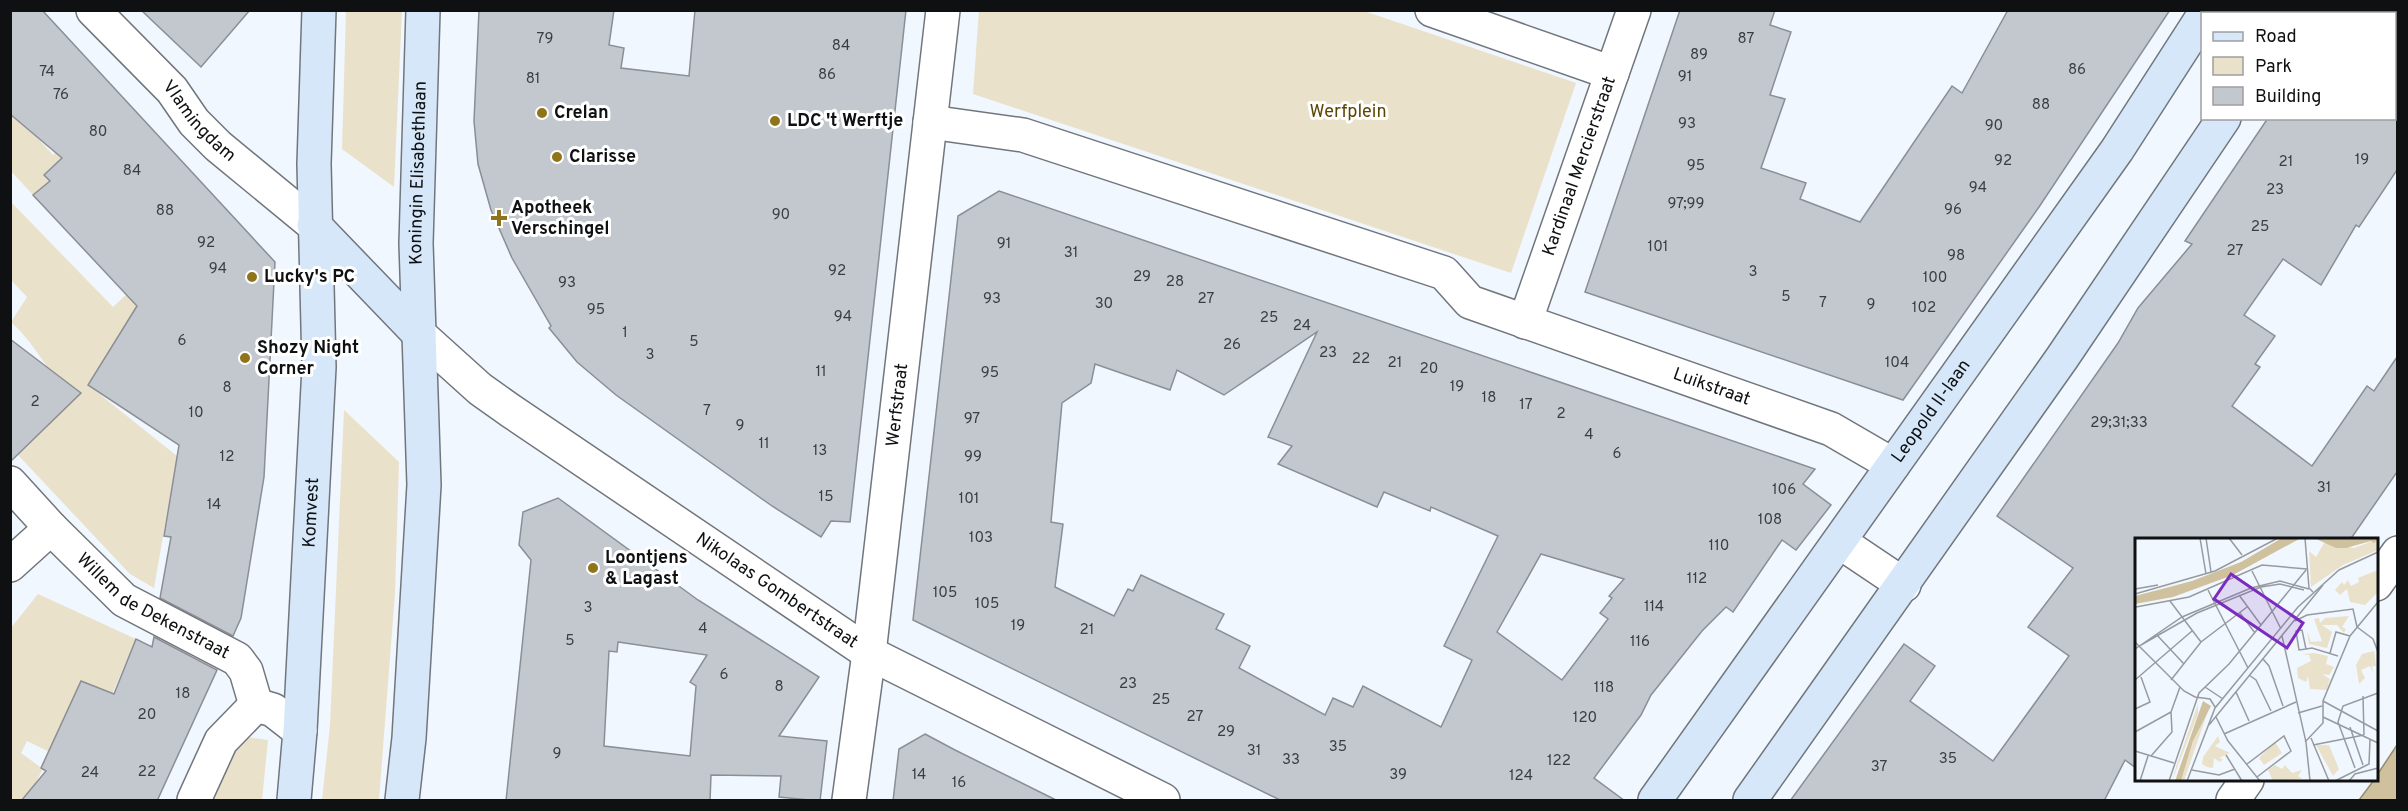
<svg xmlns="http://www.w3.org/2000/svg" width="2408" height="811" viewBox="0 0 2408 811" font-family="Overpass,sans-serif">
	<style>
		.green { fill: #eae1ca }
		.water { fill: #cfc19d; stroke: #958c73; stroke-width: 1.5 }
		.building { fill: #c3c8cf; stroke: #8a8f95; stroke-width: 1.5; fill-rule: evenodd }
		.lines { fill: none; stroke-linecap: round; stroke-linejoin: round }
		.street-casing { stroke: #71767c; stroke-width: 36 }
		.secondary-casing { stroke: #71767c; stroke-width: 36 }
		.street { stroke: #fff; stroke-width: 33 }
		.secondary { stroke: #d6e7fa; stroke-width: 33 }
		.poi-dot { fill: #907419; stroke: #fff; stroke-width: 2 }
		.labels { text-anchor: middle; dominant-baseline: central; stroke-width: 6; stroke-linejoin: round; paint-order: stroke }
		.number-label { font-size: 15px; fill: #3b3e41 }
		.park-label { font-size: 18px; fill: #594602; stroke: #fff }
		.poi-label { font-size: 18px; font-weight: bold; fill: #0e1012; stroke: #fff; text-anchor: start }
		.street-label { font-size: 18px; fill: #0e1012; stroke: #fff }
		.inset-road { fill: none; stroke: #969ba0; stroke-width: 1.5 }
		.view { fill: #7b2cbf; fill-opacity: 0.15; stroke: #7b2cbf; stroke-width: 3 }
		.inset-edge { fill: none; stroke: #0e1012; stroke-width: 3 }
	</style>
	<rect width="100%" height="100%" fill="#f1f7fe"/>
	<!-- green -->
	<g class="green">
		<path d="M979 10 1364 11 1576 83 1511 273 973 94Z"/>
		<path d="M346 11H402L394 187 342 149Z"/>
		<path d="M11 109 53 155 58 150 64 157 44 175 50 181 33 195 11 171Z"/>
		<path d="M10 201 113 307 126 295 137 306 88 385 177 456 154 588 130 574 18 455 74 399C49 376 37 345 11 322L27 297 11 280Z"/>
		<path d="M344 410 399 462 395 593 379 800H322L330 725Z"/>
		<path d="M38 594 136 639 112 694 81 681 73 700 72 763 27 741 21 753 43 769 26 800H11L10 629Z"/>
		<path d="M240 736 268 740 262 800H209Z"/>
	</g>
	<!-- water -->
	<path class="water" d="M2397 745V800H2359L2374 780H2376L2377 775Z"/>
	<!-- building -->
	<g class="building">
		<path d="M10 10H42L275 262 264 477 241 618 233 636 160 598 171 537 164 536 179 445 88 385 137 306 33 195 50 181 44 175 62 158 10 114Z"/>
		<path d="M141 10H250L201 67Z"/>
		<path d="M479 10H614L609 45 624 48 621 68 689 76 695 10H906L850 522 831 521 821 537 772 506 616 395 577 362 549 328 551 326 512 258 491 210 478 164 474 121Z"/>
		<path d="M1680 10H1775L1770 25 1791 32 1770 95 1785 99 1761 168 1806 183 1800 199 1860 222 1952 86 1962 93 2008 10H2170L2039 207 1903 400 1585 292Z"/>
		<path d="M2268 118H2397V170L2359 227 2356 225 2321 285 2283 259 2244 315 2275 336 2255 364 2260 367 2232 406 2312 466 2367 386 2374 391 2397 357V472L2350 540H2136V768L2125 760 2104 801H1790L1904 644 1935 666 1910 701 1993 761 2069 656 2028 627 2073 568 1997 516 2118 343 2138 308 2192 244 2185 241Z"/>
		<path d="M999 191 1815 469 1803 484 1831 505 1796 550 1782 540 1733 612 1726 607 1702 631 1651 695 1641 715 1594 778 1625 801H1282L913 620 958 216ZM1317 332 1268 437 1292 446 1278 464 1377 507 1384 492 1430 511 1431 507 1498 536 1444 646 1472 660 1441 727 1363 686 1353 707 1333 698 1325 715 1239 668 1250 646 1216 629 1224 614 1141 575 1133 591 1128 589 1114 616 1055 587 1063 524 1051 522 1062 403 1091 383 1095 364 1170 390 1177 370 1224 395ZM1541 554 1624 579 1609 596 1612 598 1600 613 1608 619 1562 680 1497 632Z"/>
		<path d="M10 339 81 393 10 462Z"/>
		<path d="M558 498 698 600 819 677 779 736 827 741 820 801 779 797 781 776 711 775 710 801H506L531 560 519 545 523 512ZM618 642 707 655 690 682 696 686 690 756 604 746 609 651 617 652Z"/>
		<path d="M154 637 217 670 157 801H21L46 771 41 768 81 681 114 694 136 639 152 647Z"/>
		<path d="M925 734 955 750 1058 801H893L899 749Z"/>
	</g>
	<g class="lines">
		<!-- street casing -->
		<g class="street-casing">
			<g id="street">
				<path id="s1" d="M93 10 172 90 194 122 218 146 314 225"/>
				<path d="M1432 10 1612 73"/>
				<path id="s2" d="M930 122 1023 135 1444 273 1470 302 1831 429 1893 465"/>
				<path id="s3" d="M1525 322 1634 10"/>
				<path id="s4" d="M419 334 480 389 511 411 869 653 1163 800"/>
				<path d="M10 483 51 528 10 565"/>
				<path id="s5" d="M51 528 124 600 237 659 246 671 256 705"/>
				<path d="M1840 542 1904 585"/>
				<path d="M2376 584 2398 553"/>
				<path d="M256 705 273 710 300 731"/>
				<path d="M194 800 221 741 256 705"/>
				<path id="s6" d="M849 800 869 653 943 10"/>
				<path d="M2233 800 2247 780"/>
			</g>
		</g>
		<!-- secondary casing -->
		<g class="secondary-casing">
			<g id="secondary">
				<path d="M2295 14 2297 10"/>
				<path d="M314 225 419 334"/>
				<path id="s7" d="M294 800 300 731 319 367 314 164 319 10"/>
				<path id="s8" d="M402 800 409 738 424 485 416 243 423 10"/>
				<path id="s9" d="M1655 800 2117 150 2202 18"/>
				<path d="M1750 800 2062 358 2224 118"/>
			</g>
		</g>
		<!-- street -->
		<use href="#street" class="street"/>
		<!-- secondary -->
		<use href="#secondary" class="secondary"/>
	</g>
	<!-- markers -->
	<g class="poi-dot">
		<circle cx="542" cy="113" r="6"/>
		<circle cx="775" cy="121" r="6"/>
		<circle cx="557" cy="157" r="6"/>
		<path d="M496 209h6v6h6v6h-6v6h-6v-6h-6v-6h6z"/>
		<circle cx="252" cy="277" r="6"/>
		<circle cx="245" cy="358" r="6"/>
		<circle cx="593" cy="568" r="6"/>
	</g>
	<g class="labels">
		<!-- number labels -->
		<g class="number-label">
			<text x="545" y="39">79</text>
			<text x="1746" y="39">87</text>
			<text x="841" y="46">84</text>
			<text x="1699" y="55">89</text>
			<text x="2077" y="70">86</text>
			<text x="47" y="72">74</text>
			<text x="827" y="75">86</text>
			<text x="1685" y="77">91</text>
			<text x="533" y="79">81</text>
			<text x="61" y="95">76</text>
			<text x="2041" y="105">88</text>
			<text x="1687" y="124">93</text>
			<text x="1994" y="126">90</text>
			<text x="98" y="132">80</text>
			<text x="2362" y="160">19</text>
			<text x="2003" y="161">92</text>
			<text x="2286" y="162">21</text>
			<text x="1696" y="166">95</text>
			<text x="132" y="171">84</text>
			<text x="1978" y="188">94</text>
			<text x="2275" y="190">23</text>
			<text x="1686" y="204">97;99</text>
			<text x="1953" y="210">96</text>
			<text x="165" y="211">88</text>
			<text x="781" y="215">90</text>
			<text x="2260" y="227">25</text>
			<text x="206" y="243">92</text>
			<text x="1004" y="244">91</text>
			<text x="1658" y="247">101</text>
			<text x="2235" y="251">27</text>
			<text x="1071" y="253">31</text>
			<text x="1956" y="256">98</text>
			<text x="218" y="269">94</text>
			<text x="837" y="271">92</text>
			<text x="1753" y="272">3</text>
			<text x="1142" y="277">29</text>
			<text x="1935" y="278">100</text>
			<text x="1175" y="282">28</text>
			<text x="567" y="283">93</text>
			<text x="1786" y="297">5</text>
			<text x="992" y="299">93</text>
			<text x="1206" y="299">27</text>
			<text x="1823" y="303">7</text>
			<text x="1104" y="304">30</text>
			<text x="1871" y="305">9</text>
			<text x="1924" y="308">102</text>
			<text x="596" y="310">95</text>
			<text x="843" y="317">94</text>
			<text x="1269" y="318">25</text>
			<text x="1302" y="326">24</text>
			<text x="625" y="333">1</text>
			<text x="182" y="341">6</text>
			<text x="694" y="342">5</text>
			<text x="1232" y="345">26</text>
			<text x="1328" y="353">23</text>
			<text x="650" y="355">3</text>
			<text x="1361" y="359">22</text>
			<text x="1395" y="363">21</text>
			<text x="1897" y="363">104</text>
			<text x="1429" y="369">20</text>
			<text x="821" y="372">11</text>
			<text x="990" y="373">95</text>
			<text x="1457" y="387">19</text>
			<text x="227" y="388">8</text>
			<text x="1489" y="398">18</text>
			<text x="35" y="402">2</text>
			<text x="1526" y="405">17</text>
			<text x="707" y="411">7</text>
			<text x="196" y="413">10</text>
			<text x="1561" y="414">2</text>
			<text x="972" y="419">97</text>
			<text x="2119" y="423">29;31;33</text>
			<text x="740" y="426">9</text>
			<text x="1589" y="435">4</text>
			<text x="764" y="444">11</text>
			<text x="820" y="451">13</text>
			<text x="1617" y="454">6</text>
			<text x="227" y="457">12</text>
			<text x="973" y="457">99</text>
			<text x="2324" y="488">31</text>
			<text x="1784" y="490">106</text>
			<text x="826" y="497">15</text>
			<text x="969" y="499">101</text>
			<text x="214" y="505">14</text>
			<text x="1770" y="520">108</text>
			<text x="981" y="538">103</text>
			<text x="1719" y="546">110</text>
			<text x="1697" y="579">112</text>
			<text x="945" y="593">105</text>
			<text x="987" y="604">105</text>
			<text x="1654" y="607">114</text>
			<text x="588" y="608">3</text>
			<text x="1018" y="626">19</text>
			<text x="703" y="629">4</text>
			<text x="1087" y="630">21</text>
			<text x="570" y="641">5</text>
			<text x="1640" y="642">116</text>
			<text x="724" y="675">6</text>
			<text x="1128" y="684">23</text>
			<text x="779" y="687">8</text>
			<text x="1604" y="688">118</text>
			<text x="183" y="694">18</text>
			<text x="1161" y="700">25</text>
			<text x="147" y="715">20</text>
			<text x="1195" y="717">27</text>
			<text x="1585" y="718">120</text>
			<text x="1226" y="732">29</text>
			<text x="1338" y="747">35</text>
			<text x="1254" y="751">31</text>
			<text x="557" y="754">9</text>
			<text x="1948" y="759">35</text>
			<text x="1291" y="760">33</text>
			<text x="1559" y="761">122</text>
			<text x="1879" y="767">37</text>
			<text x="147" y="772">22</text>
			<text x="90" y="773">24</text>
			<text x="919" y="775">14</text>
			<text x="1398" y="775">39</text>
			<text x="1521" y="776">124</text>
			<text x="959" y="783">16</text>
		</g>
		<!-- park labels -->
		<g class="park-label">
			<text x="1348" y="112">Werfplein</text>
		</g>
		<!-- poi labels -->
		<g class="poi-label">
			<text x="554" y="113">Crelan</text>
			<text x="787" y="121">LDC 't Werftje</text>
			<text x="569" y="157">Clarisse</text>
			<text x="511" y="208">Apotheek<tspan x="511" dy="21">Verschingel</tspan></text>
			<text x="264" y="277">Lucky's PC</text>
			<text x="257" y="348">Shozy Night<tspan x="257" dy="21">Corner</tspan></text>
			<text x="605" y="558">Loontjens<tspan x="605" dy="21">&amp; Lagast</tspan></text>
		</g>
		<!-- street labels -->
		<g class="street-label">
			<text stroke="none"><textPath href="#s1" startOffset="154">Vlamingdam</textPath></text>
			<text stroke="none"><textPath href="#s3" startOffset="165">Kardinaal Mercierstraat</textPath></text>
			<text stroke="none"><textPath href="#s8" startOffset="628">Koningin Elisabethlaan</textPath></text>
			<text stroke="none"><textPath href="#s2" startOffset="832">Luikstraat</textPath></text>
			<text stroke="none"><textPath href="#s6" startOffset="398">Werfstraat</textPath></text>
			<text stroke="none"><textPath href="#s9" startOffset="477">Leopold II-laan</textPath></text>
			<text stroke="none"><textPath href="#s7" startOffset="288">Komvest</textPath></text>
			<text stroke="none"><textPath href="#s4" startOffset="441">Nikolaas Gombertstraat</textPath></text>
			<text stroke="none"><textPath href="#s5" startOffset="130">Willem de Dekenstraat</textPath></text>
		</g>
	</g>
	<!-- overview -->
	<g transform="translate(2135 538)">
		<rect width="243" height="243" fill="#f1f7fe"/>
		<path d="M243 1V12L208 27 176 49 174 13 181 19 189 5 219 10ZM243 32 242 55 230 67 215 64 212 51 205 57 200 52 207 44 209 47 213 42 216 48 224 44 223 40ZM214 78 207 89 211 91 209 95 202 87H187L197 94 192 110 174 106 172 93 176 104 187 103 179 81 184 80 185 85 190 80ZM239 113 241 128H237L238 135 235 128 226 132 230 140 224 146 221 127 227 116ZM179 115 193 118 191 126 199 129 194 137 187 136 195 141 192 152 175 151 173 138 171 144 163 140 162 130 176 123 174 117 167 116ZM63 166V176L37 243 41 229ZM73 173 49 243H46L58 203ZM83 198 85 204 80 208 95 215 84 220 88 221 85 224 79 220 78 230 72 229 67 226 68 219ZM140 204 147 215 129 227 124 220ZM181 207H194L204 231 198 238ZM140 227 147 231 150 227 157 235 167 232 163 238 167 241 138 243 133 232Z" fill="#eae1ca"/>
		<path d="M147 0H166L98 37 38 59 0 66V58L57 43 106 24ZM179 0H243V1L239 5 236 3 211 10H201ZM68 163 76 168 58 203 46 243H40Z" fill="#cfc19d"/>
		<path class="inset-road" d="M65 0 71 36M71 0 76 34M94 0 107 17M170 0 174 50 178 54M117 33 146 91M0 51 23 47M73 52 113 130M0 56 80 33 143 0M104 57 126 87M35 63 66 104M1 69 54 59 127 27 172 31M105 75 120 95M160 83 172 77 218 71 222 89M222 89 238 101 243 114M21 96 49 126M147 98 171 204 175 243M0 104 49 153 60 159 75 161 80 169M6 107 62 75 126 49 145 46 169 52M0 111 47 79 116 50 145 43 174 51M171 111 167 92 161 93 164 112 171 111 177 110 203 118M195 115 201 94 215 98M128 121 134 128 148 168M114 137 121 142 136 173M0 142 57 93M36 142 66 104 112 69M70 149 88 161M101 154 114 183M228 158 229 197M188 163 243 193M0 171 15 164 6 139M163 175 187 168M81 179 93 203 125 243M188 179 243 205M74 187 188 47M215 189 228 227M0 194 36 174M89 196 161 164M176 200 194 243M170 204 188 185V163L215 98 243 64M178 207 229 197M0 213 39 225M91 217 107 243M16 218 37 194 36 174 45 149M112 226 149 198 156 213 122 239M220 230 203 184 208 168 243 155M57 232 84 237 100 231M5 243 13 218M34 243 64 155 94 126 171 32M52 243 80 170 163 69 204 32 243 14M200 243 234 226 235 202M214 243 220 236 243 230"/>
		<path class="view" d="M96 36 168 85 152 110 79 61Z"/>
		<rect width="243" height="243" class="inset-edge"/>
	</g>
	<!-- border -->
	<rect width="2408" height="811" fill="none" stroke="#0e1012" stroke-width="24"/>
	<!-- legend -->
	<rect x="2201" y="12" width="195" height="108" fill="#ffffff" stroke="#9f9fa0" stroke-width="1.5"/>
	<rect x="2213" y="32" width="30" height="9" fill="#d6e7fa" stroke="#9f9fa0" stroke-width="1.5"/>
	<text x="2255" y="42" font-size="18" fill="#0e1012">Road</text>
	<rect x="2213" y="57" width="30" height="18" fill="#eae1ca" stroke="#9f9fa0" stroke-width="1.5"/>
	<text x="2255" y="72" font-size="18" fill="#0e1012">Park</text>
	<rect x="2213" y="87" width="30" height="18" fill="#c3c8cf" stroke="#9f9fa0" stroke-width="1.5"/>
	<text x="2255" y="102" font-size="18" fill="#0e1012">Building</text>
</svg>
